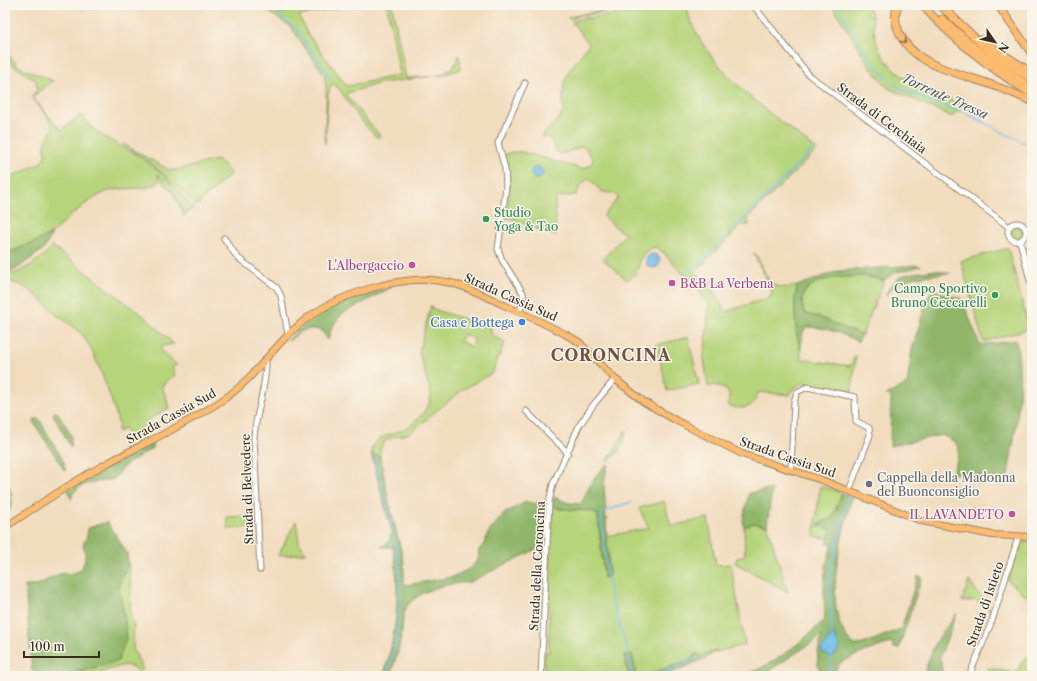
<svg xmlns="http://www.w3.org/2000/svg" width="1037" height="681" viewBox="0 0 1037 681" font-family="'Libre Caslon Text',serif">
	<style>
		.green { fill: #b6d47a; stroke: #787f4c; fill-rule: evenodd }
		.forest { fill: #90b66a; stroke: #667044 }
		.water { fill: #71bcea; stroke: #567384 }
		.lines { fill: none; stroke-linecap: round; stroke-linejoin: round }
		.stream { stroke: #71bcea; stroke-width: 1.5 }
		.minor-casing { stroke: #96836e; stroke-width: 7 }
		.major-casing { stroke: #96836e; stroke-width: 8 }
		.highway-casing { stroke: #96836e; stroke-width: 9 }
		.minor { stroke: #fff; stroke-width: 5 }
		.major { stroke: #fdbc6f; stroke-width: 6 }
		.highway { stroke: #fdbc6f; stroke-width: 7 }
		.oneway { stroke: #926c42 }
		.leisure-dot { fill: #2e9e5b; stroke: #fbf7ec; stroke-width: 1.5 }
		.hotel-dot { fill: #d1479c; stroke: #fbf7ec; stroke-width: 1.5 }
		.shop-dot { fill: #3f7fe0; stroke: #fbf7ec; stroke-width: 1.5 }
		.worship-dot { fill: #6b7280; stroke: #fbf7ec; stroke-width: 1.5 }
		.labels { text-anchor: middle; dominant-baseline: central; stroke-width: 3; stroke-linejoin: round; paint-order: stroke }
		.street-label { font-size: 12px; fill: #3b2a1e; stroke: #fbf7ec }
		.leisure-label { font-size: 12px; fill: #27864d; stroke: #fbf7ec; text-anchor: start }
		.hotel-label { font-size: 12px; fill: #b23c85; stroke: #fbf7ec; text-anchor: end }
		.shop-label { font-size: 12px; fill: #366cbe; stroke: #fbf7ec; text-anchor: end }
		.worship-label { font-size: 12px; fill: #5b616d; stroke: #fbf7ec; text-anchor: start }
		.water-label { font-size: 13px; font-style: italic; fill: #4b565b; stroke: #fbf7ec }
		.district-label { font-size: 16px; font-weight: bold; letter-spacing: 1px; fill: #734f44; stroke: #fbf7ec }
	</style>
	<rect width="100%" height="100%" fill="#fbf7ec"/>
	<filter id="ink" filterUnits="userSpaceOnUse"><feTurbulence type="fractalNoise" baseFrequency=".025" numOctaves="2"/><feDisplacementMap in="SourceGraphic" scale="8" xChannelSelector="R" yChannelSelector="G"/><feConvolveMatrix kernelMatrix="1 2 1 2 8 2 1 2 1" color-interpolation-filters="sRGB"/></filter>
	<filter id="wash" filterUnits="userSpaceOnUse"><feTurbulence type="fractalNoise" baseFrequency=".012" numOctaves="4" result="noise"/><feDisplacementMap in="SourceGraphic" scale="16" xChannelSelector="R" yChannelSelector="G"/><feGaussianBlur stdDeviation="0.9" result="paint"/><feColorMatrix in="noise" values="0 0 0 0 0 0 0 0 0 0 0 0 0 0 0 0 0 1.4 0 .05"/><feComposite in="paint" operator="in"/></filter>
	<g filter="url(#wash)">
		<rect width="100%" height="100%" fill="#f2dcbe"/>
		<!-- green -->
		<g class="green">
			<path d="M258 5H266L279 13 323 5H351L299 16 307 33 347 86 400 75 387 5H392L406 78C428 76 452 80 459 55L461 69 444 75 381 83 347 93 346 95 380 136 377 138 358 117 340 90 332 83 328 95 325 144C324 126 329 88 324 74L290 26Z"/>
			<path d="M633 5H650L628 10 581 15 570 20 567 17Z"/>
			<path d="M671 5H686C700 67 770 112 817 150L752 214 748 219 749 225H742L694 273 710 281 725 312 770 297 772 294 771 287 753 253 756 254C767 275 768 293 797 286 797 291 795 294 795 298 794 315 796 333 800 349H801V359L850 366 855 356H856L852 392 802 383 793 388 790 395 758 392C753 409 746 410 729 406V394L725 389 713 385 708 387 704 358 709 305 692 279 683 274 665 254 656 247C632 252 646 272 627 280L603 259 625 235 603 216 618 198 613 193 602 192 589 178 580 186 576 195 555 198 556 236 507 217 509 178 504 155 512 152H522L582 169 591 165 593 159 584 146 561 154 557 152 550 138 541 136 557 121 564 111C560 75 570 71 589 44L572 22 579 19 625 14Z"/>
			<path d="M832 5H868C875 17 872 31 877 44 892 81 929 90 963 104L952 117 888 88 871 68Z"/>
			<path d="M5 51 20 67 53 81 32 97 61 130 81 115C99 140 117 141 140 157 161 171 177 189 193 208L184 216 173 192 164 184 158 174 159 181 157 184C143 191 122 186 106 192 85 201 68 218 52 233 40 244 20 248 5 254V179L41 163 45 156V143L53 128 47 116 32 97 37 89 36 80 15 67 5 56Z"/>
			<path d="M123 144 169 170H176L216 160 223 164 231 174 196 206C173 181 151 161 123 144Z"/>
			<circle cx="1017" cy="232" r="6"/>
			<path d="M52 246 146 318 174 344 162 346 161 351 177 365 172 367 175 375 162 385 169 408C153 416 143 421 137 439L134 441 130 440 125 428 122 429 120 432 117 430 119 426C114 405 96 354 84 337 78 329 67 322 58 316 44 303 26 282 5 281V277C18 274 45 258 52 246Z"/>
			<path d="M1008 248 1029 329 983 342 961 261Z"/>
			<path d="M862 275 884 281 862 335C849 330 837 325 824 319 817 315 810 317 804 312 793 276 840 278 862 275Z"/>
			<path d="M431 305 433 309 491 328V335L505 342 492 373 462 390 408 434 392 437 385 441 380 450V457L371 453C374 434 392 436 406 428 417 422 431 407 431 394L419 352ZM464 334 475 340 471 347 460 341Z"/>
			<path d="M688 337 699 384 667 391 657 345Z"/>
			<path d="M626 430C627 440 616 458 607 461Z"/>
			<path d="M5 481C14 492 17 506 5 515V511L9 505 5 491Z"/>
			<path d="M820 486 842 493 833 517 818 524 831 530 829 539 814 536Z"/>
			<path d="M664 501 671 526 708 518 716 565 731 564 745 645 700 656 695 654 692 659 645 676H635V668L625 655 629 676H543L545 652H549V564L552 505 559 509 592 511 598 516 604 577 609 576 607 536 649 528 639 508Z"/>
			<path d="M250 516 251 527 228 529 227 517Z"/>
			<path d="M296 521 299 542 306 553 278 556Z"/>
			<path d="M754 523 767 526 788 592 735 563 737 558 745 555 744 527Z"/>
			<path d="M1032 541V601L1008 581 1020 542Z"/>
			<path d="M127 553 131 587 130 609 131 620 134 624 133 649 143 669 139 672 133 667 125 665 87 676H65L86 671 126 638 125 620 119 589 121 577 127 567Z"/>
			<path d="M969 581 993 613 975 600 962 602Z"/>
			<path d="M1032 653V676H1015L1022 662Z"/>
			<path d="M988 668 1014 673 1012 676H984Z"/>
		</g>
		<!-- forest -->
		<g class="forest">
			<path d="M52 234 44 249 12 272 5 274V254Z"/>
			<path d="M916 265 921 266 894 273 884 281C870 275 860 276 845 277 824 279 794 283 804 312 810 317 817 315 824 319 837 325 849 330 862 335L858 342C842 333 825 327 806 327L803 332 801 349H800C796 333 794 315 795 298 795 294 797 291 797 286L838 271Z"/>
			<path d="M936 270 950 273C927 276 899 275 885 296 897 270 911 274 936 270Z"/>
			<path d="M392 287 342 314 332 327 328 340 321 330C306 327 299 331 289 341L288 340C321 307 348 298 392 287Z"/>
			<path d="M936 291 962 299 980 345 1016 340C1025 388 1015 433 1007 480L952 473C960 452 965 445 942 435L890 446 891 395H886L907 384 912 349 927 300 931 292Z"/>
			<path d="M55 412 58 413 71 435V448L53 414Z"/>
			<path d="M35 419H39L64 462 65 471 34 423Z"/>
			<path d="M153 444 154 447 124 466 114 479C101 482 74 482 71 499L68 490 108 466Z"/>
			<path d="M371 453 380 457 389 503 404 562V582L406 585 452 577 471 568 478 560 479 550 484 544 488 533 505 513 526 502 546 505 545 545 468 583C449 582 414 591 405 610 402 618 403 629 401 638 399 651 394 664 390 676H383C397 635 401 591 393 547H381L388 543 392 533Z"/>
			<path d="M608 464 604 481 609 576 604 578 598 516 592 511 559 509 552 505 554 497 568 503 581 504C588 490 593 474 608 464Z"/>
			<path d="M772 489 767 526 754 523 744 527 743 519 749 493Z"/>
			<path d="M842 493 852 497C842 534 818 618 855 645L863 644 901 629 918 576 922 577 899 648H893V643C886 643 845 659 839 664 836 667 836 672 835 676H823C814 665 818 649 822 636L761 676H744C780 660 797 646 825 619 824 590 822 574 832 545L827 544 831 530 818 525 833 517Z"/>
			<path d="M107 522 127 553V567L121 577 119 589 125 620 126 639 118 661C95 668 54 681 32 671L25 586C43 586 45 579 60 574 64 573 69 574 73 573 86 570 87 556 83 545L87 536 88 528Z"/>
			<path d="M957 613 939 659 941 660 942 671 940 676 933 674 931 676H923L935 643Z"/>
			<path d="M718 650 706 658 664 676H645L692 659 697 653 700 656Z"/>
			<path d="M632 654 635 668V676H629L624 655Z"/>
		</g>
		<!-- water -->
		<g class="water">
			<circle cx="537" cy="173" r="6"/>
			<circle cx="653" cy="261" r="7"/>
			<path d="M832 635H834L840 648 833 657H829L822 652 821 649Z"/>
		</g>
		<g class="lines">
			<!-- stream -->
			<g class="stream">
				<path d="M262 5 273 12"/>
				<path d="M838 5C850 29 877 75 900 88 920 100 944 104 966 113 988 124 1009 137 1032 146"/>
				<path d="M278 15 297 30 332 80"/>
				<path d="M688 272 699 264 812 150"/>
				<path d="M375 459C396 541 414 592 386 676"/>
				<path d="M631 502 607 510 602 514 601 521 610 594 628 653 632 676"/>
				<path d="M832 636 830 574 848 498"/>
				<path d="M654 676 693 660 696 657"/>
				<path d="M829 676 831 656"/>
			</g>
		</g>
	</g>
	<g filter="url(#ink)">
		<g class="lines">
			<!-- minor casing -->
			<g class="minor-casing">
				<g id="minor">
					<path d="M753 5 809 75 1009 227"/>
					<circle cx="1017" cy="232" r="9"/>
					<path d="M224 238 237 257 277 288 281 296 288 334"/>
					<path d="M1020 241 1032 288"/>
					<path d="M519 312 524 300 523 293 502 260 498 249 506 187 505 169 498 143 525 83"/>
					<path d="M526 411 568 453"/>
					<path d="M791 469 794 402 797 392 807 387 855 397 856 421 869 428 870 435 849 491"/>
					<path d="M260 570 254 437C256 411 267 386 266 360"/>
					<path d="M541 676 549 502 553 484 579 426 594 404 615 379"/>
					<path d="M969 676 992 621 1018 538"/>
				</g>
			</g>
			<!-- major casing -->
			<g class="major-casing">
				<path id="major" d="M5 527C38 506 70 483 104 465 144 443 186 425 224 399 255 378 272 347 300 324 333 295 403 273 446 282 467 286 487 297 506 306 526 315 546 324 565 334L579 342 615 379 644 402 677 421 742 454 824 481 922 521 992 535 1032 537"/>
			</g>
			<!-- highway casing -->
			<g class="highway-casing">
				<g id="highway">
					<path d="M898 5C894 14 895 23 899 32 913 65 955 72 986 83 1002 88 1017 95 1032 101"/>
					<path d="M922 5C954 40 991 69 1032 94"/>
					<path d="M940 5 990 52 1032 79"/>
					<path d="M998 5 1032 54"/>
					<path d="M942 19 983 55 1032 88"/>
					<path d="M981 40 1032 73"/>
				</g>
			</g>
			<!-- minor -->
			<use href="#minor" class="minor"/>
			<!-- major -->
			<use href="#major" class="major"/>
			<!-- highway -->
			<use href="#highway" class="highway"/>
		</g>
		<!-- one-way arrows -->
		<defs><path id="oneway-chevron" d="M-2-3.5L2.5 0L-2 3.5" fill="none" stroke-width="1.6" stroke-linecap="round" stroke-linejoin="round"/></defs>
		<use class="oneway" href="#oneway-chevron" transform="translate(904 41) rotate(56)"/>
	</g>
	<!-- markers -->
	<g class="leisure-dot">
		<circle cx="486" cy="219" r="4"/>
		<circle cx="995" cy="295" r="4"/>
	</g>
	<g class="hotel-dot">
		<circle cx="412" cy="265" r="4"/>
		<circle cx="672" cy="283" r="4"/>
		<circle cx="1012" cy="514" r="4"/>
	</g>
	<circle class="shop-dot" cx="522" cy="322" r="4"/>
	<circle class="worship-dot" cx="869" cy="484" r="4"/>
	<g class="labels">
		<!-- street labels -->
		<g class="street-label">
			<text transform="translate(882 118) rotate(37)">Strada di Cerchiaia</text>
			<text transform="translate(511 297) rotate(24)">Strada Cassia Sud</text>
			<text transform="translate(171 416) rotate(-29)">Strada Cassia Sud</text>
			<text transform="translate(788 457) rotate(19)">Strada Cassia Sud</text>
			<text transform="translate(247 489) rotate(-92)">Strada di Belvedere</text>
			<text transform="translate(537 566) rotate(-87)">Strada della Coroncina</text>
			<text transform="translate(985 604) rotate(-71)">Strada di Istieto</text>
		</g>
		<!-- leisure labels -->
		<g class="leisure-label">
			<text x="494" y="212">Studio<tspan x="494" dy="14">Yoga &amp; Tao</tspan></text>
			<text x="987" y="288" text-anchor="end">Campo Sportivo<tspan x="987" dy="14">Bruno Ceccarelli</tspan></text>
		</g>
		<!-- hotel labels -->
		<g class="hotel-label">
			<text x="404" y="265">L'Albergaccio</text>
			<text x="680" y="283" text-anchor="start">B&amp;B La Verbena</text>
			<text x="1004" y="514">IL LAVANDETO</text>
		</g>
		<!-- shop labels -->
		<g class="shop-label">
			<text x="514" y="322">Casa e Bottega</text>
		</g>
		<!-- worship labels -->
		<g class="worship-label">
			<text x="877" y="477">Cappella della Madonna<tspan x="877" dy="14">del Buonconsiglio</tspan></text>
		</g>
		<!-- water labels -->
		<g class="water-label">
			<text transform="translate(945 96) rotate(24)">Torrente Tressa</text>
		</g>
		<!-- district labels -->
		<g class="district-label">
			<text x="611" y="355">CORONCINA</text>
		</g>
	</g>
	<!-- margin -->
	<rect width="1037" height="681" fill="none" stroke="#fbf7ec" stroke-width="20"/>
	<!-- north arrow -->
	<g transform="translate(995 42) rotate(124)" stroke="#fbf7ec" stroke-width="3" paint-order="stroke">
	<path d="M0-3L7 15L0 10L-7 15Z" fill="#3b2a1e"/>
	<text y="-6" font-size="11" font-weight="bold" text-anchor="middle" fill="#3b2a1e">N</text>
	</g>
	<!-- scale -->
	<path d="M24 651v6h75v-6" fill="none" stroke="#3b2a1e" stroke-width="2"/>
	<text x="30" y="651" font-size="12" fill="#3b2a1e" stroke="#fbf7ec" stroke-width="3" paint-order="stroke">100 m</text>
</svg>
